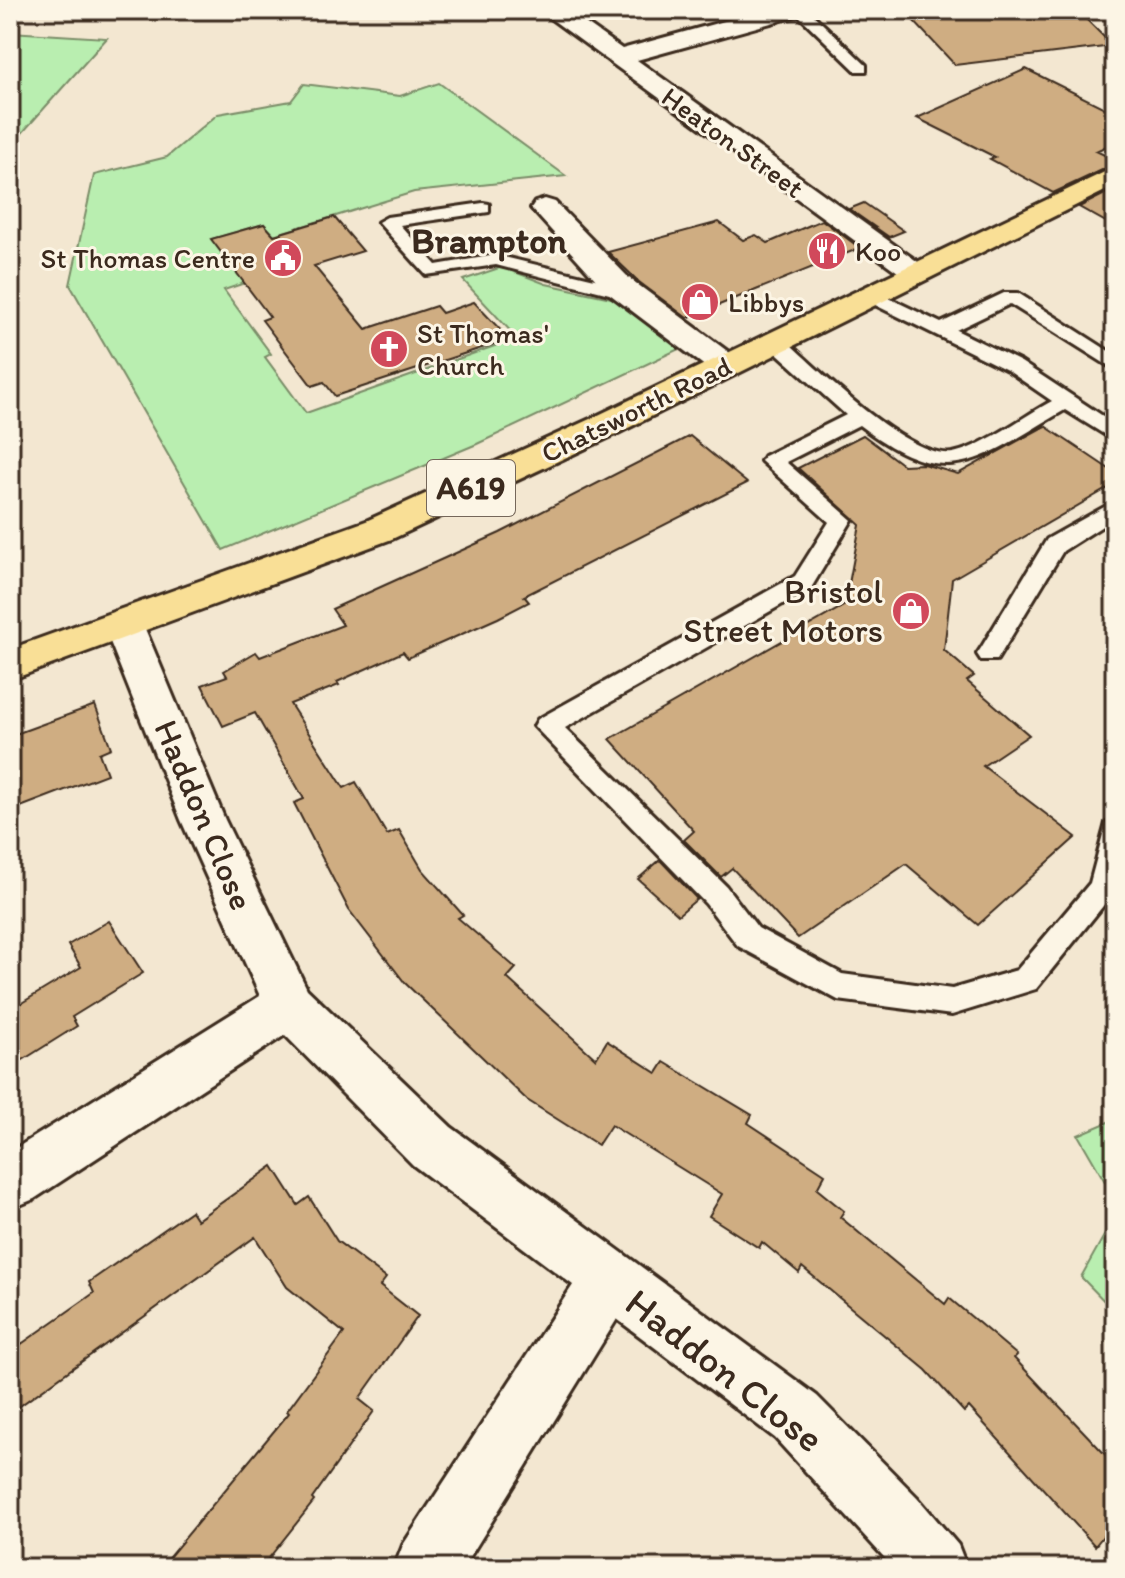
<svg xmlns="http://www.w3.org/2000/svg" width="1125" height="1578" viewBox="0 0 1125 1578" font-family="Itim,sans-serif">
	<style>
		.green { fill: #b9eeb0; stroke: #7a8c67; stroke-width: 2 }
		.building { fill: #cfad82; stroke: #3b2a1e; stroke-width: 2 }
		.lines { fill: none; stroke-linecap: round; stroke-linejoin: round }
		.service-casing { stroke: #3b2a1e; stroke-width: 6 }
		.minor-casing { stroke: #3b2a1e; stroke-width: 6 }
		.trunk-casing { stroke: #3b2a1e; stroke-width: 6 }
		.service { fill: #fcf5e5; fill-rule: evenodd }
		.minor { fill: #fcf5e5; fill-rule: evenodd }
		.trunk { fill: #f9df96; fill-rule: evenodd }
		.labels { text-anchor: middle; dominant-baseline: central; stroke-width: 6; stroke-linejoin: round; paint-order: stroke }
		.far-street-label { font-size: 28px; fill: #3b2a1e; stroke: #fcf5e5 }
		.far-poi-label { font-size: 28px; fill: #3b2a1e; stroke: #fcf5e5; text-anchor: start }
		.shield { fill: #fcf5e5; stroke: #75675a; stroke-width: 2 }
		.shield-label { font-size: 32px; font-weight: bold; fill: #3b2a1e }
		.poi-label { font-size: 34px; fill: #3b2a1e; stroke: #fcf5e5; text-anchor: end }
		.street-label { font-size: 34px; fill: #3b2a1e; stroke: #fcf5e5 }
		.far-district-label { font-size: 36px; font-weight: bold; fill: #3b2a1e; stroke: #fcf5e5 }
		.near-street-label { font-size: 40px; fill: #3b2a1e; stroke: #fcf5e5 }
	</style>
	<rect width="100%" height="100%" fill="#f3e7d1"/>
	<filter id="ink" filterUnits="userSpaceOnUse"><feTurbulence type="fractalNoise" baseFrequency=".0125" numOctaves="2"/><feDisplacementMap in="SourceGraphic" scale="16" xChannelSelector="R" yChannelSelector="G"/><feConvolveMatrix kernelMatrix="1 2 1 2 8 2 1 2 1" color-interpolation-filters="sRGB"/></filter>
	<g filter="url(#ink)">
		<!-- green -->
		<g class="green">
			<path d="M10 32 107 38 15 141H10Z"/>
			<path d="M439 83 566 176 414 192 274 235 264 224 212 239 245 283 224 290 271 354 265 357 306 413 517 338 463 280 502 267 546 284 630 302 681 348 477 444 223 550 70 285 94 175 167 157 218 114 291 101 304 84 400 96Z"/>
			<path d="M1115 1119V1199L1078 1135Z"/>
			<path d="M1115 1216V1312L1081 1277Z"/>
		</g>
		<!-- building -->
		<g class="building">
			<path d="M921 10H1077L1113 46 955 65 910 17 925 15Z"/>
			<path d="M1026 69 1115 113V142L1096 151 1115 160V164L1053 193 990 159 995 157 917 118Z"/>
			<path d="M1115 189V227L1079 207Z"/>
			<path d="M864 203 904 231 889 237 849 209Z"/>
			<path d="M334 217 363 251 314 266 366 329 436 306 442 313 474 302 509 339 335 396 324 382 312 386 262 320 270 317 211 239 264 224 274 235Z"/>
			<path d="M822 220 860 248 687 318 639 282 608 252 719 222 743 240 756 235 768 243Z"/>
			<path d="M1045 426 1115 473V484L952 579 944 650 974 676 967 681 1029 735 983 766 1076 837 978 925 906 864 798 938 732 868 721 877 684 840 694 831 610 739 845 605 860 525 798 468 863 435 903 465 923 464 958 474Z"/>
			<path d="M690 436 747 483 524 596 529 602 498 618 408 658 403 652 337 682 339 685 290 704 344 788 356 782 387 835 399 830 422 869 463 915 458 918 516 968 507 978 596 1059 607 1041 657 1073 664 1062 752 1115 748 1123 825 1174 817 1189 844 1211 840 1217 945 1304 949 1298 1017 1355 1014 1358 1115 1465V1521L1095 1546 969 1407 964 1412 926 1370 802 1267 799 1273 762 1242 759 1248 709 1216 722 1194 611 1125 598 1145 527 1100 405 983 349 910 294 803 304 799 255 713 223 726 202 685 227 676 224 671 256 652 260 657 343 625 332 609 500 533Z"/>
			<path d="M95 705 111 748 99 753 107 774 10 811V736Z"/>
			<path d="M660 860 697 899 678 915 638 879Z"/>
			<path d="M109 921 143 973 72 1017 77 1026 10 1068V1010L81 967 68 945Z"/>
			<path d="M273 1166 298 1205 309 1197 337 1241 386 1278 380 1286 418 1316 359 1399 374 1411 312 1499 314 1501 261 1568H160L289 1413 287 1411 344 1333 287 1287 255 1237 10 1413V1352L94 1293 89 1282 191 1211 197 1220Z"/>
		</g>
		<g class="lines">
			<!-- service casing -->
			<g class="service-casing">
				<g id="service">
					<path d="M793 10H808L866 65V71H856Z"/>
					<path d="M483 203 489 204V212L400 225 436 265 496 255 636 289 638 293 629 299 496 265 426 275 378 222 387 217Z"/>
					<path d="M870 289 941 323 1004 293H1018L1115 355V370L1010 304 956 330 1021 362 1115 424V441L1065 410C978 460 950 494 859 425L786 462 852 520 811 588 565 728 726 886 758 928 842 974 952 989 1017 970 1090 883 1106 823 1115 820V891L1036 989 952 1015 838 1000 738 946 706 904 534 726 538 719 795 576 829 522 761 461 764 456 846 415 768 345 765 341 768 337H782C815 366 908 460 953 453 983 447 1024 416 1052 401L1007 370 863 299 861 295Z"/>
					<path d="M1115 501V518L1063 551 997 660H981L977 654 981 648 1047 539Z"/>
				</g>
			</g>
			<!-- minor casing -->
			<g class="minor-casing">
				<g id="minor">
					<path d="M539 10H567L622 49 765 10H804L800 15 637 60 932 272 928 278H906Z"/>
					<path d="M545 199 555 202 629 278 738 359 743 366 738 373 726 376 714 373 607 292 531 208 535 202Z"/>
					<path d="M123 609 137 614 143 624 225 820 307 989 451 1127 817 1396 917 1497 958 1545 967 1568H894L775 1438 617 1319 463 1568H394L403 1545 573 1285 413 1165 285 1035 34 1199 15 1207 10 1205V1152L260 996 181 820 103 624 109 614Z"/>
				</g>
			</g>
			<!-- trunk casing -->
			<g class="trunk-casing">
				<path id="trunk" d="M1115 167V186L614 435 392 539 10 680V649L366 521 590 419Z"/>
			</g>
			<!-- service -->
			<use href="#service" class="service"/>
			<!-- minor -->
			<use href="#minor" class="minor"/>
			<!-- trunk -->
			<use href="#trunk" class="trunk"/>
		</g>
	</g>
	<!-- icons -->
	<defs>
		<g id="restaurant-disc" transform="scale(2)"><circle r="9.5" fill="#d1495b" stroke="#fcf5e5"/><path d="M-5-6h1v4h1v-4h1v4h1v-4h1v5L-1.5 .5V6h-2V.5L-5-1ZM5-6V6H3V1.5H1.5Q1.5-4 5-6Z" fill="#fff"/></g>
		<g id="civic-disc" transform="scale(2)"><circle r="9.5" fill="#d1495b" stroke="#fcf5e5"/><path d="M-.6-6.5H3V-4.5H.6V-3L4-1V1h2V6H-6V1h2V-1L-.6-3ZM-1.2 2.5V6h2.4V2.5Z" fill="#fff"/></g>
		<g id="shop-disc" transform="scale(2)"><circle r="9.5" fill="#d1495b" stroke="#fcf5e5"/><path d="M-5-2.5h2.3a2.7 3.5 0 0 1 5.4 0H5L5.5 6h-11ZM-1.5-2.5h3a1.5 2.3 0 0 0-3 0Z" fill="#fff"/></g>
		<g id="church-disc" transform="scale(2)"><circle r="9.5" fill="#d1495b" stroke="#fcf5e5"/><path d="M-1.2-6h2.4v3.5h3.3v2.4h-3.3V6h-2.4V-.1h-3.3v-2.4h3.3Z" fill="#fff"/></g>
	</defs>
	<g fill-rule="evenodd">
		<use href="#restaurant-disc" x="827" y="251"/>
		<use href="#civic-disc" x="283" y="258"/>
		<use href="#shop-disc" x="700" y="302"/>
		<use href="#church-disc" x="389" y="349"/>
		<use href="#shop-disc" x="911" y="611"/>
	</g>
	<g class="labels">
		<!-- far-street labels -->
		<g class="far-street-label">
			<text transform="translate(733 142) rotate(36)">Heaton Street</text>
			<text transform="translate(636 409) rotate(-26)">Chatsworth Road</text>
		</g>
		<!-- far-poi labels -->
		<g class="far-poi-label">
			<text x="855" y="251">Koo</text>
			<text x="255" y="258" text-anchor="end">St Thomas Centre</text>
			<text x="728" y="302">Libbys</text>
			<text x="417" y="333">St Thomas'<tspan x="417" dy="32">Church</tspan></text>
		</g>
		<!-- shield labels -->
		<rect class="shield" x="427" y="460" width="88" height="56" rx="6"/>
		<g class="shield-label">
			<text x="471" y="488">A619</text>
		</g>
		<!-- poi labels -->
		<g class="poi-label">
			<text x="883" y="591">Bristol<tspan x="883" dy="39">Street Motors</tspan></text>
		</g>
		<!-- street labels -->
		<g class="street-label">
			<text transform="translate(204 815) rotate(67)">Haddon Close</text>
		</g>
		<!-- far-district labels -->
		<g class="far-district-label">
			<text x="489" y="240">Brampton</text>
		</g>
		<!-- near-street labels -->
		<g class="near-street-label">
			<text transform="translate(725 1370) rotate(38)">Haddon Close</text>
		</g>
	</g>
	<!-- margin -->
	<rect width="1125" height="1578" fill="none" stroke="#fcf5e5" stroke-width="40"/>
	<rect x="20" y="20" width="1085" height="1538" fill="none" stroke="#3b2a1e" stroke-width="3" filter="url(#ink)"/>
</svg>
